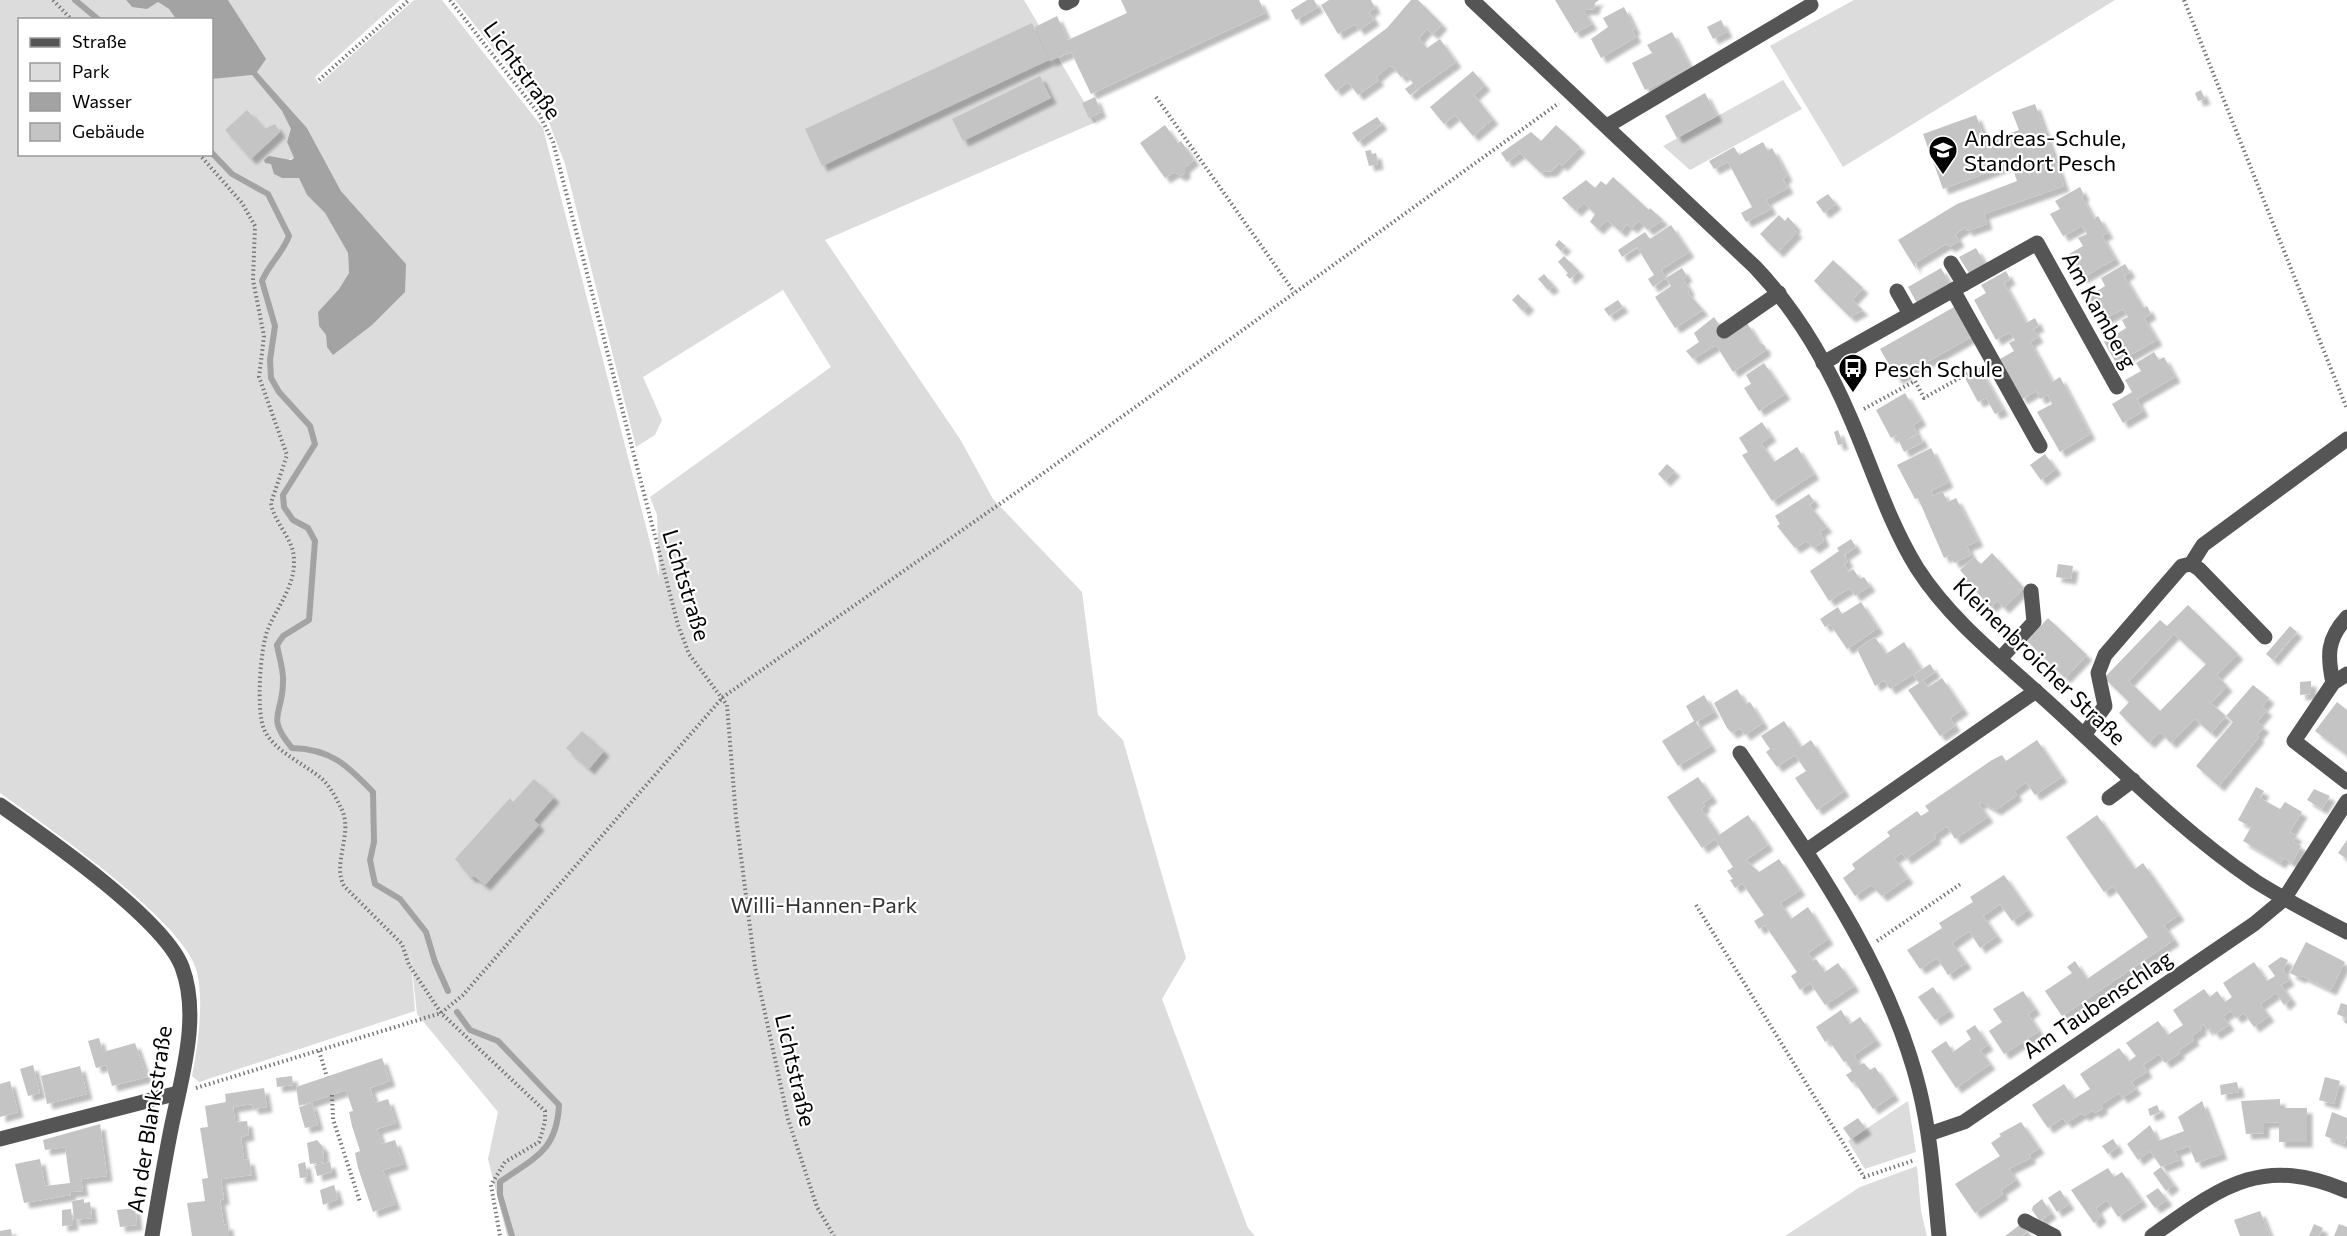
<svg xmlns="http://www.w3.org/2000/svg" width="2347" height="1236" viewBox="0 0 2347 1236" font-family="Commissioner,sans-serif">
	<style>
		.green { fill: #dcdcdc }
		.water { fill: #a3a3a3 }
		.lines { fill: none; stroke-linecap: round; stroke-linejoin: round }
		.stream { stroke: #a3a3a3; stroke-width: 6 }
		.building { fill: #c4c4c4; fill-rule: evenodd; filter: url(#shadow) }
		.path { stroke: #777; stroke-width: 4; stroke-dasharray: 1.5 3; stroke-linecap: butt }
		.minor { stroke: #555; stroke-width: 15 }
		.labels { text-anchor: middle; dominant-baseline: central; stroke-width: 4.5; stroke-linejoin: round; paint-order: stroke }
		.street-label { font-size: 22px; fill: #000; stroke: #fff }
		.poi-label { font-size: 22px; fill: #000; stroke: #fff; text-anchor: start }
		.park-label { font-size: 22px; fill: #333; stroke: #fff }
	</style>
	<defs>
		<filter id="shadow"><feDropShadow dx="5.5" dy="5.5" stdDeviation="1.5" flood-color="#0004"/></filter>
	</defs>
	<rect width="100%" height="100%" fill="#fff"/>
	<!-- green -->
	<g class="green">
		<path d="M0 0H126L132 7 158 2 169 9 176 19 20 20V154H212V78L252 75 282 111 292 129 287 142 294 158 271 164 299 177 307 195 325 213 348 253 349 273 339 289 318 312 319 326 326 335 327 347 406 264 341 191 307 128 257 72 265 59 228 0H400L315 77 319 84 414 0H442L543 128 659 577 657 515 650 497 831 367 783 290 643 377 662 420 655 435 636 447 565 164 546 115 455 0H1024L1096 122 825 240 960 439 993 499 1082 592 1098 715 1123 740 1186 958 1162 999 1248 1228 1255 1236H507L488 1159 498 1112 417 1014 410 949 415 1011 199 1082 192 1076C198 1044 204 1004 197 972 186 922 45 825 0 793Z"/>
		<path d="M1854 0H2115L1843 167 1770 46Z"/>
		<path d="M1783 80 1802 109 1690 170 1663 146Z"/>
		<path d="M1908 1101 1916 1152 1865 1169 1848 1141Z"/>
		<path d="M1917 1166 1921 1211 1927 1236H1785L1860 1187Z"/>
	</g>
	<!-- water -->
	<path class="water" d="M126 0H228L266 59 257 72 307 128 341 191 406 264 405 292 372 325 333 355 327 347 326 335 319 326 318 312 339 289 349 273 348 253 325 213 307 195 299 178H282L274 174 271 164 265 163 264 160 269 156 291 160 294 158 287 142 291 129 282 111 252 75 212 79V20L176 19 169 9 158 2 147 9 132 7Z"/>
	<g class="lines">
		<!-- stream -->
		<g class="stream">
			<path d="M75 0 99 20"/>
			<path d="M212 153 232 174 268 194 289 236C282 254 269 264 262 281L275 326 270 360 271 378 279 392 310 426 315 444 283 495 284 507 293 520 308 528 315 541 309 620 283 636 277 645C279 657 284 671 283 682 283 715 265 716 292 748 331 749 347 765 373 792L374 842 370 860 375 884 400 899 426 932 435 962 448 991"/>
			<path d="M457 1012 470 1030 498 1041 559 1105C557 1151 534 1158 500 1182V1195L512 1236"/>
		</g>
	</g>
	<!-- building -->
	<g class="building">
		<path d="M1121 0H1259L1265 13 1091 94 1071 52 1050 61 1035 27 1057 16 1068 40 1127 13Z"/>
		<path d="M1307 0H1314L1318 7 1296 20 1291 10Z"/>
		<path d="M1329 0H1371L1375 8 1369 12 1374 20 1359 30 1355 24 1338 34 1321 5Z"/>
		<path d="M1411 0H1418L1442 24 1433 34 1427 29 1419 38 1423 44 1427 48 1440 39 1456 62 1410 95 1405 89 1413 83 1406 74 1401 77 1392 66 1388 67 1376 77 1379 80 1358 95 1348 82 1336 91 1324 75 1387 28Z"/>
		<path d="M1555 0H1599L1595 3 1594 9 1583 10 1592 24 1575 33Z"/>
		<path d="M1624 7 1635 29 1632 30 1636 37 1601 58 1591 39 1608 27 1603 18Z"/>
		<path d="M1721 20 1727 32 1713 39 1707 27Z"/>
		<path d="M1032 23 1049 60 822 166 805 129Z"/>
		<path d="M1672 32 1690 67 1645 90 1632 63 1652 53 1647 45Z"/>
		<path d="M1473 71 1485 85 1474 95 1493 119 1473 136 1455 115 1444 124 1430 107Z"/>
		<path d="M1040 76 1051 98 963 141 952 119Z"/>
		<path d="M2201 90 2205 99 2198 101 2195 93Z"/>
		<path d="M1705 93 1717 116 1677 138 1665 116Z"/>
		<path d="M1095 97 1101 112 1089 118 1082 103Z"/>
		<path d="M2035 104 2064 186 1984 214 1987 224 1967 231 1966 227 1955 234 1959 241 1950 247 1946 244 1915 263 1916 269 1898 240 1957 204 2017 181 2011 164 1943 189 1923 134 1976 115 1986 142 2019 130 2012 112Z"/>
		<path d="M247 110 264 129 275 124 280 132 251 159 225 130Z"/>
		<path d="M1377 117 1382 124 1358 142 1352 133Z"/>
		<path d="M1165 125 1178 143 1181 141 1194 160 1185 167V173L1181 176 1174 172 1165 178 1140 143Z"/>
		<path d="M1556 125 1580 147 1562 166 1559 163 1552 171 1540 172 1520 153 1507 162 1501 153 1531 132 1541 141Z"/>
		<path d="M1763 142 1768 151 1772 148 1780 162 1787 176 1783 179 1788 188 1766 200 1771 209 1746 222 1741 213 1752 207 1728 162 1714 169 1709 161 1734 147 1739 155Z"/>
		<path d="M1371 150 1372 154 1376 153 1378 164 1369 166 1365 151Z"/>
		<path d="M1613 177 1649 210 1650 208 1663 220 1648 230 1639 221 1632 228 1627 224 1621 232 1607 220 1598 229 1590 222 1595 214 1584 203 1576 211 1562 198 1586 180 1595 188 1601 181 1606 185Z"/>
		<path d="M2080 187 2084 195 2082 197 2094 219 2098 216 2108 233 2102 236 2115 259 2082 278 2069 254 2083 246 2078 238 2087 234 2082 226 2063 236 2050 214 2060 209 2055 201Z"/>
		<path d="M1828 194 1836 204 1824 213 1816 202Z"/>
		<path d="M1779 215 1785 221 1788 217 1796 226 1793 229 1797 232 1778 252 1760 234Z"/>
		<path d="M1671 225 1689 252 1661 270 1666 278 1682 268 1687 276 1683 279 1689 289 1688 293 1703 310 1675 328 1655 297 1671 286 1666 278 1653 287 1648 279 1654 275 1637 247 1622 257 1618 250 1645 232 1650 239Z"/>
		<path d="M1559 240 1566 246 1561 251 1555 245Z"/>
		<path d="M1976 248 1985 264 1969 273 1959 257Z"/>
		<path d="M1564 256 1579 271 1570 279 1566 275 1568 273 1558 262Z"/>
		<path d="M1833 260 1863 288 1852 300 1863 310 1850 317 1814 281Z"/>
		<path d="M2125 264 2130 272 2124 276 2138 300 2144 308 2147 306 2151 314 2144 318 2157 340 2116 363 2104 342 2126 328 2122 320 2128 317 2123 309 2101 321 2087 297 2105 286 2101 278Z"/>
		<path d="M1941 268 1950 284 1917 303 1908 287Z"/>
		<path d="M2006 271 2010 279 2004 283 2026 323 2035 318 2039 326 2033 329 2038 337 2030 342 2052 382 2060 377 2090 434 2060 452 2037 412 2052 404 2048 395 2040 399 2036 391 2022 399 2000 359 2014 351 2009 343 2015 340 2010 332 1996 340 1974 300 1986 293 1981 285Z"/>
		<path d="M1544 274 1554 286 1548 290 1538 279Z"/>
		<path d="M1518 294 1529 305 1523 311 1512 300Z"/>
		<path d="M1618 300 1623 307 1609 316 1604 309Z"/>
		<path d="M1954 307 1971 337 1897 379 1880 349Z"/>
		<path d="M1714 317 1721 327 1747 323 1759 342 1765 346V351L1733 372 1716 345 1693 359 1686 351 1699 342 1694 333Z"/>
		<path d="M2154 352 2159 360 2164 357 2175 377 2137 399 2143 411 2123 423 2112 404 2132 392 2125 380 2141 371 2136 363Z"/>
		<path d="M1764 363 1785 394 1759 411 1744 388 1751 384 1746 375Z"/>
		<path d="M1980 369 2003 410 1995 414 1986 398 1978 402 1965 378Z"/>
		<path d="M1905 393 1921 420 1913 425 1917 433 1905 441 1919 434 1923 442 1904 452 1896 435 1891 438 1876 410Z"/>
		<path d="M1762 422 1771 436 1761 443 1774 462 1797 447 1814 474 1772 501 1742 455 1748 452 1739 438Z"/>
		<path d="M1838 430 1843 444 1838 445 1834 432Z"/>
		<path d="M1931 448 1948 482 1931 491 1933 496 1942 491 1948 502 1956 498 1978 541 1967 546 1971 555 1954 563 1950 555 1944 558 1918 498 1915 499 1897 465Z"/>
		<path d="M2045 454 2056 469 2041 480 2030 465Z"/>
		<path d="M1667 464 1675 471 1665 481 1658 474Z"/>
		<path d="M1809 494 1814 501 1809 505 1827 527 1820 531 1824 541 1814 548 1806 541 1795 548 1777 526 1780 524 1775 516Z"/>
		<path d="M1851 539 1856 547 1844 555 1848 562 1844 564 1849 572 1853 569 1860 579 1864 577 1870 586 1855 596 1850 588 1829 601 1810 571 1839 551 1837 548Z"/>
		<path d="M1992 553 2024 588 2004 608 1997 601 1991 607 1964 579 1966 577 1960 570 1974 557 1981 564Z"/>
		<path d="M2058 564 2073 566 2071 579 2056 577Z"/>
		<path d="M1861 602 1878 628 1847 649 1830 624 1825 627 1820 619 1838 607 1842 614Z"/>
		<path d="M2188 605 2238 654 2217 675 2227 686 2211 703 2226 716 2253 685 2269 698 2262 707 2267 710 2257 722 2264 727 2257 735 2259 737 2219 786 2196 766 2233 722 2226 716 2211 733 2195 719 2171 743 2160 732 2149 743 2119 713 2129 702 2104 678 2160 620 2167 626ZM2174 634 2206 664 2160 711 2129 681Z"/>
		<path d="M2048 618 2087 655 2065 678 2027 641Z"/>
		<path d="M2290 626 2297 632 2273 660 2266 654Z"/>
		<path d="M1875 637 1886 654 1904 642 1921 669 1890 689 1884 680 1875 686 1857 649Z"/>
		<path d="M1930 664 1935 672 1923 680 1928 687 1942 678 1963 709 1950 718 1955 726 1940 736 1908 690 1919 683 1913 675Z"/>
		<path d="M2311 681V694L2300 695V682Z"/>
		<path d="M1737 689 1746 704 1750 702 1763 723 1745 735 1740 728 1732 733 1727 728 1714 703Z"/>
		<path d="M1704 695 1714 712 1696 722 1711 746 1678 766 1662 741 1694 721 1686 706Z"/>
		<path d="M2337 702 2347 710V755L2315 731Z"/>
		<path d="M1784 721 1801 747 1811 740 1844 791 1817 810 1795 778 1806 771 1795 755 1777 767 1766 752 1770 749 1761 736Z"/>
		<path d="M582 731 604 751 589 769 566 748Z"/>
		<path d="M2037 740 2062 777 2035 795 2026 782 2014 791 2017 795 1996 810 1981 802 1979 804 1988 817 1955 839 1947 826 1934 835 1936 838 1906 859 1902 853 1894 858 1908 878 1882 896 1871 885 1855 896 1843 878 1855 869 1852 864 1890 836 1887 832 1917 811 1921 816 1929 811 1925 806 1992 760 2002 755 2006 761Z"/>
		<path d="M1698 777 1712 797 1703 803 1705 806 1701 809 1719 835 1748 815 1768 845 1746 860 1759 872 1779 859 1800 890 1780 903 1791 919 1808 907 1828 939 1808 953 1813 961 1816 959 1825 972 1838 963 1854 986 1825 1005 1810 983 1800 990 1791 976 1797 972 1765 925 1759 929 1754 921 1764 915 1742 883 1735 888 1730 880 1733 879 1727 871 1733 867 1715 839 1702 848 1667 797Z"/>
		<path d="M534 779 554 797 534 820 539 825 485 885 475 877H470L455 859 510 798 513 802Z"/>
		<path d="M2256 787 2264 791 2260 798 2280 809 2285 802 2302 812 2290 832 2297 836 2293 841 2301 846 2292 863 2284 858 2280 863 2243 841 2251 827 2238 820Z"/>
		<path d="M2314 789 2330 796 2322 809 2307 800Z"/>
		<path d="M2097 815 2135 869 2143 863 2179 915 2164 925 2174 940 2062 1016 2045 991 2072 973 2067 967 2075 961 2087 979 2148 937 2113 886 2104 892 2066 837Z"/>
		<path d="M2347 840V859L2338 853Z"/>
		<path d="M2004 875 2028 910 2012 921 2000 904 1983 916 1997 936 1980 948 1969 931 1952 943 1966 963 1948 975 1937 958 1920 969 1907 950 1942 928 1939 923 1973 902 1970 897Z"/>
		<path d="M2306 942 2345 962 2331 990 2302 976 2300 978 2290 973Z"/>
		<path d="M2281 957 2288 960 2283 970 2289 980 2281 985 2291 999 2284 1005 2276 993 2260 1004 2269 1016 2254 1027 2244 1013 2236 1018 2231 1011 2223 1016 2229 1025 2215 1034 2211 1028 2207 1030 2203 1024 2200 1026 2202 1029 2192 1036 2194 1040 2178 1051 2180 1053 2165 1063 2159 1054 2143 1065 2147 1072 2131 1082 2136 1089 2122 1098 2119 1093 2101 1105 2103 1108 2095 1113 2093 1110 2084 1116 2082 1113 2066 1123 2063 1118 2048 1128 2032 1105 2064 1084 2074 1099 2090 1089 2080 1074 2119 1048 2129 1061 2136 1056 2126 1043 2158 1021 2168 1035 2175 1030 2183 1025 2173 1010 2204 989 2210 997 2217 991 2225 1002 2232 997 2223 983 2254 962 2267 981 2275 976 2268 966Z"/>
		<path d="M1933 987 1949 1011 1935 1020 1918 997Z"/>
		<path d="M2023 991 2035 1009 2028 1014 2039 1031 2004 1054 1989 1031 2002 1022 1993 1009Z"/>
		<path d="M2341 1003 2347 1005V1024L2344 1022 2346 1018 2337 1014Z"/>
		<path d="M1841 1010 1850 1024 1860 1017 1876 1040 1854 1055 1860 1065 1864 1063 1870 1070 1875 1067 1894 1095 1873 1109 1854 1081 1852 1083 1846 1075 1852 1071 1846 1061 1844 1062 1828 1039 1825 1042 1816 1027Z"/>
		<path d="M1975 1025 1988 1045 1980 1050 1990 1064 1956 1088 1931 1051 1946 1041 1953 1052 1971 1039 1966 1031Z"/>
		<path d="M99 1038 103 1052 135 1043 147 1077 112 1086 106 1065 96 1068 88 1041Z"/>
		<path d="M382 1058 390 1081 370 1088 375 1103 388 1099 396 1123 377 1129 382 1144 395 1140 403 1164 383 1170 395 1204 373 1212 358 1168 355 1153 360 1151 352 1126 349 1112 353 1111 346 1090 299 1106 296 1087Z"/>
		<path d="M33 1065 40 1093 28 1096 20 1069Z"/>
		<path d="M80 1066 87 1094 47 1104 41 1076Z"/>
		<path d="M292 1076 293 1085 277 1087 276 1078Z"/>
		<path d="M2325 1077 2340 1081 2334 1104 2319 1100Z"/>
		<path d="M10 1081 18 1112 0 1117V1084Z"/>
		<path d="M2237 1082 2239 1092 2221 1095 2220 1085Z"/>
		<path d="M264 1088 267 1107 253 1109 252 1104 233 1107 235 1122 247 1121 249 1135 241 1137 244 1160 249 1159 252 1175 221 1179 224 1199 220 1200 224 1225 228 1224 229 1236H192L187 1203 205 1201 202 1179 208 1178 200 1128 208 1127 205 1106 226 1102 225 1094Z"/>
		<path d="M2280 1099V1108H2307V1142H2279V1122L2264 1123V1133L2246 1134 2241 1101Z"/>
		<path d="M2202 1101 2222 1154 2196 1163 2189 1146 2175 1151 2179 1160 2161 1167 2150 1151 2138 1160 2127 1144 2150 1125 2158 1141 2184 1131 2178 1117Z"/>
		<path d="M312 1103 318 1125 305 1128 299 1107Z"/>
		<path d="M2157 1105 2160 1112 2150 1116 2148 1109Z"/>
		<path d="M2332 1112 2347 1118V1136L2344 1144 2325 1136Z"/>
		<path d="M1858 1118 1866 1129 1851 1139 1843 1128Z"/>
		<path d="M2021 1122 2039 1148 2029 1155 2031 1158 2009 1169 2016 1180 2001 1190 2003 1194 1975 1213 1955 1184 2000 1156 1991 1143 2001 1136 1999 1134Z"/>
		<path d="M100 1124 107 1176 81 1179 83 1191 70 1192 71 1195 24 1203 15 1164 40 1159 45 1186 70 1183 65 1147 45 1150 43 1140Z"/>
		<path d="M2113 1139 2118 1147 2108 1154 2102 1146Z"/>
		<path d="M317 1140 323 1147 324 1162 310 1164 307 1143Z"/>
		<path d="M305 1162 308 1177 300 1178 298 1164Z"/>
		<path d="M330 1162 332 1172 317 1176 315 1166Z"/>
		<path d="M2161 1167 2174 1185 2166 1191 2153 1173Z"/>
		<path d="M2108 1168 2114 1177 2122 1172 2142 1201 2118 1217 2107 1200 2096 1208 2101 1217 2094 1223 2071 1190Z"/>
		<path d="M334 1185 338 1199 323 1205 320 1190Z"/>
		<path d="M2158 1188 2167 1200 2155 1208 2146 1196Z"/>
		<path d="M2060 1190 2069 1204 2057 1212 2048 1198Z"/>
		<path d="M84 1199V1203L90 1202 92 1218 74 1220 72 1201Z"/>
		<path d="M2042 1199 2051 1213 2040 1221 2032 1210 2033 1206Z"/>
		<path d="M135 1208 137 1225 120 1227 117 1210Z"/>
		<path d="M71 1209 73 1225 62 1226V1210Z"/>
		<path d="M2260 1211 2270 1236H2240L2234 1220Z"/>
		<path d="M2021 1224 2027 1232 2022 1236H2005Z"/>
		<path d="M2314 1224 2323 1228 2319 1236H2309Z"/>
		<path d="M2339 1224 2347 1227V1236H2334Z"/>
		<path d="M11 1229 12 1236H0V1231Z"/>
	</g>
	<g class="lines">
		<!-- path -->
		<g class="path">
			<path d="M53 0 72 20"/>
			<path d="M450 0 539 114 553 142 678 625 689 654 727 705 736 817 755 967 788 1119 817 1207 834 1236"/>
			<path d="M2184 0 2347 409"/>
			<path d="M319 80 409 0"/>
			<path d="M1156 97 1294 292"/>
			<path d="M199 154 242 203 255 226 253 280 264 336 259 377 287 455 271 503C274 524 295 539 294 562 294 588 277 607 268 629 260 648 256 711 264 729 273 751 305 764 322 779 331 787 337 800 342 810 353 834 332 863 344 886L402 944 409 965 441 1013 545 1111V1122L539 1142 505 1162 491 1185 500 1236"/>
			<path d="M1864 409 1915 381 1924 398 1979 367"/>
			<path d="M1696 905 1864 1177 1915 1160"/>
			<path d="M1877 941 1962 883"/>
			<path d="M319 1051 327 1077"/>
			<path d="M196 1088 441 1013 463 995 723 697 1024 487 1559 103"/>
			<path d="M332 1095 333 1119 360 1202"/>
		</g>
		<!-- minor -->
		<g class="minor">
			<path d="M1472 0 1755 267C1796 310 1827 363 1850 417 1872 467 1888 521 1917 568 1951 621 2002 660 2048 702 2115 763 2180 830 2255 881 2285 900 2316 916 2347 932"/>
			<path d="M1066 3 1072 0"/>
			<path d="M1607 126 1811 5"/>
			<path d="M1951 263 1964 284"/>
			<path d="M1953 290 2040 446"/>
			<path d="M1897 291 1910 314"/>
			<path d="M1724 331 1779 293"/>
			<path d="M1823 363 2037 243 2117 387"/>
			<path d="M2191 564 2203 545 2347 439"/>
			<path d="M2000 659 2034 622 2031 591"/>
			<path d="M2347 674 2333 683 2294 741 2347 782"/>
			<path d="M2333 683C2327 655 2327 639 2347 617"/>
			<path d="M2084 735 2105 706 2098 673 2105 655 2182 566 2191 564 2199 569 2265 637"/>
			<path d="M1740 753C1810 857 1888 964 1919 1088 1931 1136 1934 1186 1939 1236"/>
			<path d="M2109 798 2133 780"/>
			<path d="M0 805C44 836 164 919 182 967 201 1017 181 1079 171 1129 164 1164 158 1200 152 1236"/>
			<path d="M1806 851 2036 691"/>
			<path d="M1929 1134 1964 1122 2254 924 2284 899 2347 801"/>
			<path d="M0 1139 178 1093"/>
			<path d="M2025 1221 2054 1236"/>
			<path d="M2152 1236C2221 1187 2261 1154 2347 1191"/>
		</g>
	</g>
	<!-- icons -->
	<defs>
		<g id="school-pin" transform="scale(1.5)"><path d="M0 17L-7.5 6A9.5 9.5 0 1 1 7.5 6Z" fill="#000" stroke="#fff"/><path d="M0-5L7-2L0 1L-7-2ZM-4 1L0 2.5L4 1V4Q0 6-4 4Z" fill="#fff"/></g>
		<g id="bus-pin" transform="scale(1.5)"><path d="M0 17L-7.5 6A9.5 9.5 0 1 1 7.5 6Z" fill="#000" stroke="#fff"/><path d="M-5-6H5V4H4V6H2V4H-2V6H-4V4H-5ZM-3.5-4V0h7V-4ZM-3.5 1.2v1.5H-2V1.2ZM2 1.2v1.5H3.5V1.2Z" fill="#fff"/></g>
	</defs>
	<g fill-rule="evenodd">
		<use href="#school-pin" x="1943" y="150"/>
		<use href="#bus-pin" x="1853" y="368"/>
	</g>
	<g class="labels">
		<!-- street labels -->
		<g class="street-label">
			<text transform="translate(523 70) rotate(54)">Lichtstraße</text>
			<text transform="translate(2100 310) rotate(61)">Am Kamberg</text>
			<text transform="translate(687 585) rotate(73)">Lichtstraße</text>
			<text transform="translate(2040 661) rotate(44)">Kleinenbroicher Straße</text>
			<text transform="translate(2097 1004) rotate(-34)">Am Taubenschlag</text>
			<text transform="translate(796 1070) rotate(77)">Lichtstraße</text>
			<text transform="translate(149 1119) rotate(-81)">An der Blankstraße</text>
		</g>
		<!-- poi labels -->
		<g class="poi-label">
			<text x="1964" y="137">Andreas-Schule,<tspan x="1964" dy="25">Standort Pesch</tspan></text>
			<text x="1874" y="368">Pesch Schule</text>
		</g>
		<!-- park labels -->
		<g class="park-label">
			<text x="824" y="904">Willi-Hannen-Park</text>
		</g>
	</g>
	<!-- legend -->
	<rect x="18" y="18" width="195" height="138" fill="#ffffff" stroke="#999999" stroke-width="1.5"/>
	<rect x="30" y="38" width="30" height="9" fill="#555555" stroke="#999999" stroke-width="1.5"/>
	<text x="72" y="48" font-size="18" fill="#000000">Straße</text>
	<rect x="30" y="63" width="30" height="18" fill="#dcdcdc" stroke="#999999" stroke-width="1.5"/>
	<text x="72" y="78" font-size="18" fill="#000000">Park</text>
	<rect x="30" y="93" width="30" height="18" fill="#a3a3a3" stroke="#999999" stroke-width="1.5"/>
	<text x="72" y="108" font-size="18" fill="#000000">Wasser</text>
	<rect x="30" y="123" width="30" height="18" fill="#c4c4c4" stroke="#999999" stroke-width="1.5"/>
	<text x="72" y="138" font-size="18" fill="#000000">Gebäude</text>
</svg>
